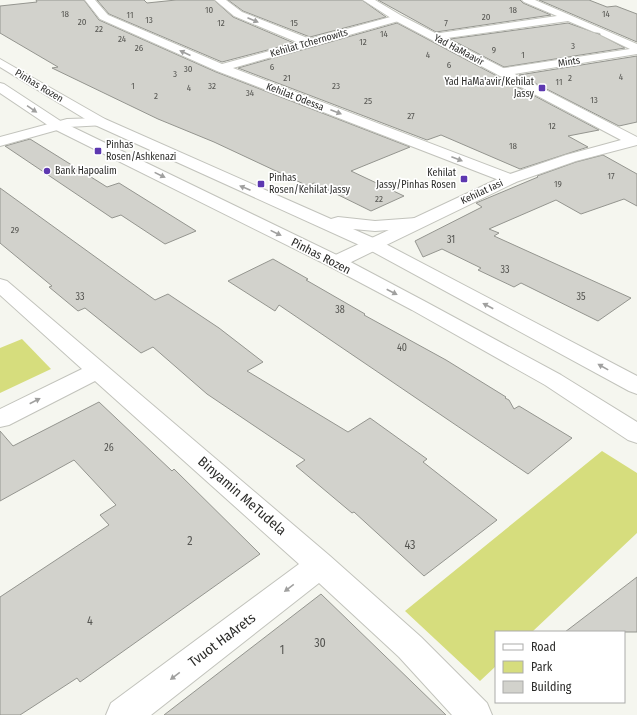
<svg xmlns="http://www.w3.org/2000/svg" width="637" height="715" viewBox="0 0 637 715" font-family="'Fira Sans Condensed',sans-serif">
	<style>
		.green { fill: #d6dd7d }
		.building { fill: #d2d2cc; stroke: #94958f }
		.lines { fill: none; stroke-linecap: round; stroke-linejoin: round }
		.street-casing { stroke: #c2c3bc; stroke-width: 2 }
		.secondary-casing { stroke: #c2c3bc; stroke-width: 2 }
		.primary-casing { stroke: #c2c3bc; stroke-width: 2 }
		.street { fill: #fff; fill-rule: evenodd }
		.secondary { fill: #fff; fill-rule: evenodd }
		.primary { fill: #fff; fill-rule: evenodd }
		.oneway { fill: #a0a09f }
		.poi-dot { fill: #5d38b0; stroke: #fff; stroke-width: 1.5 }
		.labels { text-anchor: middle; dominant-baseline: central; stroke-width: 3.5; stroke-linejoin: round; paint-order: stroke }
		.far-number-label { font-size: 9px; fill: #565652 }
		.far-street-label { font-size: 10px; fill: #2c2c2a; stroke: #fff }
		.far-poi-label { font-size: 10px; fill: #2c2c2a; stroke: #fff; text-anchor: start }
		.number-label { font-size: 10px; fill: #565652 }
		.street-label { font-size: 12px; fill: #2c2c2a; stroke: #fff }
		.near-number-label { font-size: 12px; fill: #565652 }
		.near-street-label { font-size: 14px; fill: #2c2c2a; stroke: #fff }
	</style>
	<rect width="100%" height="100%" fill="#f5f6ef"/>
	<!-- green -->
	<g class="green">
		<path d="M22 339 51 369 0 393V348Z"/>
		<path d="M602 451 637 473V533L532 632H496V666L480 681 405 611Z"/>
	</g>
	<!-- building -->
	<g class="building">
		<path d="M36 0H84L99 20 216 72 410 147 351 171 404 196 371 211 314 183 308 186 214 142 158 119 52 68 58 67 0 33V6L37 2Z"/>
		<path d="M97 0H144L147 3 176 0H214L233 17 294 43 222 62 109 14Z"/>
		<path d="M228 0H362L386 17 310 37 243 11Z"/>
		<path d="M378 0H520L523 3 551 15 436 32Z"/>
		<path d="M539 0H589L607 7 616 6 637 14V42Z"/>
		<path d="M397 23 497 76 599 130 568 136 588 147 520 169 441 135 427 140 238 68Z"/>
		<path d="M568 23 599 34 625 48 504 67 450 39Z"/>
		<path d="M637 56V122L619 126 519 75Z"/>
		<path d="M30 139 107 187 119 183 196 231 165 244 121 215 112 218 5 146Z"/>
		<path d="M603 155 637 174V206L624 199 581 214 556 200 489 229 499 233 494 236 631 298 598 321 521 283 514 287 478 270 481 268 442 249 423 257 415 241 482 207 476 203 538 177 537 176 576 162Z"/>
		<path d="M0 188 155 300 168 294 219 328 263 362 247 371 348 432 370 418 427 459 423 462 497 520 424 576 354 512 352 513 296 466 305 460 207 394 153 347 141 353 85 308 78 311 49 287 52 286 0 243Z"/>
		<path d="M273 259 308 279 306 280 365 314 364 315 446 360 506 397 505 398 509 400 514 409 519 406 572 438 528 474 279 305 275 311 228 281Z"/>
		<path d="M99 402 172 471 174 469 260 554 80 682 77 678 20 715H0V597L109 525 100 515 116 505 74 460 0 501V431L13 446Z"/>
		<path d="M637 577V632H565Z"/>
		<path d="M321 594 446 715H164Z"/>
	</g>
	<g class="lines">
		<!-- street casing -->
		<g class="street-casing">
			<g id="street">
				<path d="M85 0H95L108 15 222 64 299 43 234 16 215 0H226L242 12 310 39 394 16H402L403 18 402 20 233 68 516 176 518 179 516 182 510 184 504 182 217 71 100 19Z"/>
				<path d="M522 0H535L637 44V54L502 76 498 75 496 72 498 69 630 49 601 35 600 33 594 32 568 21 433 40 428 37 433 34 557 16 524 2Z"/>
				<path d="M100 118 105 119 107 122 105 125 68 127 0 146V137L67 119Z"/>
				<path d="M0 279 7 281 330 556 421 637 487 703 492 715H452L399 657 319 583 151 715H106L111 703 299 564 95 381 9 425 0 427V409L82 369 0 295Z"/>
			</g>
		</g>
		<!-- secondary casing -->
		<g class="secondary-casing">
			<path id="secondary" d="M363 0H375L402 16 637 137V145L576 161 516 182 343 266 336 268 329 266 327 262 329 258 504 176 566 155 621 140 394 20Z"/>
		</g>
		<!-- primary casing -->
		<g class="primary-casing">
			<g id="primary">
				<path d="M0 59 105 119 331 219 338 217 375 221 416 218 422 219 425 223 422 227 416 228 375 231 353 229 378 240 637 376V394L629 391 366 248 95 125 0 67Z"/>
				<path d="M0 83 4 84 62 122 343 258 426 302 561 375 637 422V443L628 440 545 385 412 310 329 266 52 128 0 93Z"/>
			</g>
		</g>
		<!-- street -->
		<use href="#street" class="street"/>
		<!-- secondary -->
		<use href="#secondary" class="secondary"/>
		<!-- primary -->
		<use href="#primary" class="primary"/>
	</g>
	<!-- one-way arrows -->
	<defs><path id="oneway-solid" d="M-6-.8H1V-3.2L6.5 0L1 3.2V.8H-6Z"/></defs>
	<g class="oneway">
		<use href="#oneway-solid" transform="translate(253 20) rotate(23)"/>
		<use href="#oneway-solid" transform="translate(185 53) rotate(-156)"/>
		<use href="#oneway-solid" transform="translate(32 109) rotate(34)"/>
		<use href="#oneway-solid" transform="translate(336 112) rotate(21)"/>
		<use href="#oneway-solid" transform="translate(457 159) rotate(21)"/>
		<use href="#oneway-solid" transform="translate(160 175) rotate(26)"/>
		<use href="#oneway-solid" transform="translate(245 188) rotate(-157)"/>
		<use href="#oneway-solid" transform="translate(276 233) rotate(26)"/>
		<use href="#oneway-solid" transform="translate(392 292) rotate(27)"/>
		<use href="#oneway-solid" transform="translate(488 306) rotate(-152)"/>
		<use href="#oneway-solid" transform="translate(603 367) rotate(-151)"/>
		<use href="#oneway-solid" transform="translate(35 401) rotate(-27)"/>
		<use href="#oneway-solid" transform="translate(289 588) rotate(143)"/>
		<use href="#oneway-solid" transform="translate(175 676) rotate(143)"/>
	</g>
	<!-- markers -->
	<g class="poi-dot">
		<rect x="538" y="84" width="8" height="8" rx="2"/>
		<rect x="94" y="147" width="8" height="8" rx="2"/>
		<circle cx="47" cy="171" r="4"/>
		<rect x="460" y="175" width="8" height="8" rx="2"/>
		<rect x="257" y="180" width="8" height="8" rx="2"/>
	</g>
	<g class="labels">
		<!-- far-number labels -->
		<g class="far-number-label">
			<text x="209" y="10">10</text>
			<text x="513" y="10">18</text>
			<text x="65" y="14">18</text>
			<text x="606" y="14">14</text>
			<text x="130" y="15">11</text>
			<text x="486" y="17">20</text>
			<text x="149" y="20">13</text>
			<text x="82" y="22">20</text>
			<text x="221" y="23">12</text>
			<text x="294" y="23">15</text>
			<text x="446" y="23">7</text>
			<text x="99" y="29">22</text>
			<text x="384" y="34">14</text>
			<text x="122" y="39">24</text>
			<text x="363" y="42">12</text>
			<text x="573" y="46">3</text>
			<text x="139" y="48">26</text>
			<text x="494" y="50">9</text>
			<text x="428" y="55">4</text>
			<text x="523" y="55">1</text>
			<text x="449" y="65">6</text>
			<text x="272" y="67">6</text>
			<text x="188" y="69">30</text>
			<text x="175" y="74">3</text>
			<text x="621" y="77">4</text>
			<text x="287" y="78">21</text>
			<text x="570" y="78">2</text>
			<text x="559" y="82">11</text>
			<text x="133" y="86">1</text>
			<text x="212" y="86">32</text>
			<text x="336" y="86">23</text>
			<text x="189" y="88">4</text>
			<text x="250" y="93">34</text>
			<text x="156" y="96">2</text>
			<text x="594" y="100">13</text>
			<text x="368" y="101">25</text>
			<text x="411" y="116">27</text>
			<text x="552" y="126">12</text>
			<text x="513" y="146">18</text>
			<text x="611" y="176">17</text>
			<text x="558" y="184">19</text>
			<text x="379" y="199">22</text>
			<text x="15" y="230">29</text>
		</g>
		<!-- far-street labels -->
		<g class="far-street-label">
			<text transform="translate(309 43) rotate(-16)">Kehilat Tchernowits</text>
			<text transform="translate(459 50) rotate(28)">Yad HaMaavir</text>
			<text transform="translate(569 62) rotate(-9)">Mints</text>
			<text transform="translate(39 86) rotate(31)">Pinhas Rozen</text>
			<text transform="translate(295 97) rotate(21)">Kehilat Odessa</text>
			<text transform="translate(482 192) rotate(-25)">Kehilat Iasi</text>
		</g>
		<!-- far-poi labels -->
		<g class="far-poi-label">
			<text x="534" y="82" text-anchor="end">Yad HaMa'avir/Kehilat<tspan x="534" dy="12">Jassy</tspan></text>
			<text x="106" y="145">Pinhas<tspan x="106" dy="12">Rosen/Ashkenazi</tspan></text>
			<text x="55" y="171">Bank Hapoalim</text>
			<text x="456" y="173" text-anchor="end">Kehilat<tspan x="456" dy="12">Jassy/Pinhas Rosen</tspan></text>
			<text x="269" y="178">Pinhas<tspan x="269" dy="12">Rosen/Kehilat Jassy</tspan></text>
		</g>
		<!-- number labels -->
		<g class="number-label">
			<text x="451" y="240">31</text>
			<text x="505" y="270">33</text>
			<text x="80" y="297">33</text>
			<text x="581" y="297">35</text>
			<text x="340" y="310">38</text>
			<text x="402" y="348">40</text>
			<text x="109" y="448">26</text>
		</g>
		<!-- street labels -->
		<g class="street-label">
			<text transform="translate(321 256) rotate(27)">Pinhas Rozen</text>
		</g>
		<!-- near-number labels -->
		<g class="near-number-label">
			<text x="190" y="541">2</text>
			<text x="410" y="545">43</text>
			<text x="90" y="621">4</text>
			<text x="320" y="643">30</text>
			<text x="282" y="650">1</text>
		</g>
		<!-- near-street labels -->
		<g class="near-street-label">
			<text transform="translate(242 496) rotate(41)">Binyamin MeTudela</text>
			<text transform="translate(222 640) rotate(-37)">Tvuot HaArets</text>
		</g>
	</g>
	<!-- legend -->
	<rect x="495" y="631" width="130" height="72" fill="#ffffff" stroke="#ababaa"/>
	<rect x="503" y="644" width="20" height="6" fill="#ffffff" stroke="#ababaa"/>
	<text x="531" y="651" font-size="12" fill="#2c2c2a">Road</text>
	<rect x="503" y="661" width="20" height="12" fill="#d6dd7d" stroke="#ababaa"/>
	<text x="531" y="671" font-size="12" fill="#2c2c2a">Park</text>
	<rect x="503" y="681" width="20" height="12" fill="#d2d2cc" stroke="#ababaa"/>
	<text x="531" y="691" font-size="12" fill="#2c2c2a">Building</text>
</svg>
